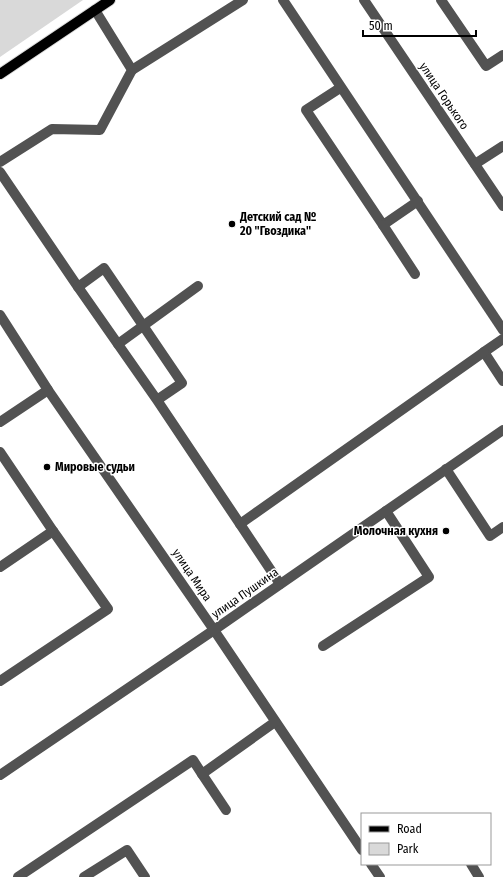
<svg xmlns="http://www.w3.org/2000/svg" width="503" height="877" viewBox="0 0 503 877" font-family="'Fira Sans Condensed',sans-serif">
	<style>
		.green { fill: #d9d9d9 }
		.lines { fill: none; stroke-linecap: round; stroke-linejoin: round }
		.major-casing { stroke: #dbdbdb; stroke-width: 12 }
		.minor { stroke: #525252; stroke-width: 10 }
		.major { stroke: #000; stroke-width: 10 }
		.poi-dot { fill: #000; stroke: #fff; stroke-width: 1.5 }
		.labels { text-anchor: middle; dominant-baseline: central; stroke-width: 3; stroke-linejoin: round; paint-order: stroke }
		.street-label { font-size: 12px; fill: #000; stroke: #fff }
		.poi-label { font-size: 12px; font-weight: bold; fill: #000; stroke: #fff; text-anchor: start }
	</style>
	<rect width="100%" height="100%" fill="#fff"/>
	<!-- green -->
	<path class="green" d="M0 0H83L0 57Z"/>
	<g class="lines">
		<!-- major casing -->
		<g class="major-casing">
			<path id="major" d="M0 74 110 0"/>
		</g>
		<!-- minor -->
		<g class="minor">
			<path d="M283 0 503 330"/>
			<path d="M364 0 503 206"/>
			<path d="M441 0 486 66 503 55"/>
			<path d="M132 70 243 0"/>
			<path d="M340 88 306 110 383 225 418 201"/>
			<path d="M0 162 52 129 100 130 132 70 95 10"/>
			<path d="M475 164 503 146"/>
			<path d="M0 172 78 287"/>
			<path d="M383 225 415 274"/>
			<path d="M0 315 48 390 214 630 362 850"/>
			<path d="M503 339 484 352 503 381"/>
			<path d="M118 344 198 286"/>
			<path d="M157 400 182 383 104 268 78 287 157 400 240 524"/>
			<path d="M0 422 48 390"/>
			<path d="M0 452 53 531 108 609 0 681"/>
			<path d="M446 469 490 536 503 527"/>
			<path d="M0 567 53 531"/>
			<path d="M280 584 240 524 484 352"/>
			<path d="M323 646 429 577 386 511"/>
			<path d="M202 774 226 810"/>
			<path d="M0 775 214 630 503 430"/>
			<path d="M371 864 380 877"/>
			<path d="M471 864 479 877"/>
			<path d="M18 877 193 760 202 774 275 722"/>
			<path d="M84 877 127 850 145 877"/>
		</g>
		<!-- major -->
		<use href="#major" class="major"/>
	</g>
	<!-- markers -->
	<g class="poi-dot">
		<circle cx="232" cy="224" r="4"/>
		<circle cx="47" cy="467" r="4"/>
		<circle cx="446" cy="531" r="4"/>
	</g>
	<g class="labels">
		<!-- street labels -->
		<g class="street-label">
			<text transform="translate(444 96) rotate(56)">улица Горького</text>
			<text transform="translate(192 575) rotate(56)">улица Мира</text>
			<text transform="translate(245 593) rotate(-35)">улица Пушкина</text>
		</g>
		<!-- poi labels -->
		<g class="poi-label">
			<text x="240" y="217">Детский сад №<tspan x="240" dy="14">20 "Гвоздика"</tspan></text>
			<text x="55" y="467">Мировые судьи</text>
			<text x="438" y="531" text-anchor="end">Молочная кухня</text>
		</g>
	</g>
	<!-- legend -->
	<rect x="361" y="813" width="130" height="52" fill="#ffffff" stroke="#999999"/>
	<rect x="369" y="826" width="20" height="6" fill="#000000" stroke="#999999"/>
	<text x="397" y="833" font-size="12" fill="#000000">Road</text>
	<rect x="369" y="843" width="20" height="12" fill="#d9d9d9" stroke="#999999"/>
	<text x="397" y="853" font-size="12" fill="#000000">Park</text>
	<!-- scale -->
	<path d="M363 30v6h113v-6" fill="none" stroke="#000000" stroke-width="2"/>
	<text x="369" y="30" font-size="12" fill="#000000" stroke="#ffffff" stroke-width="3" paint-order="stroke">50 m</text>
</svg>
